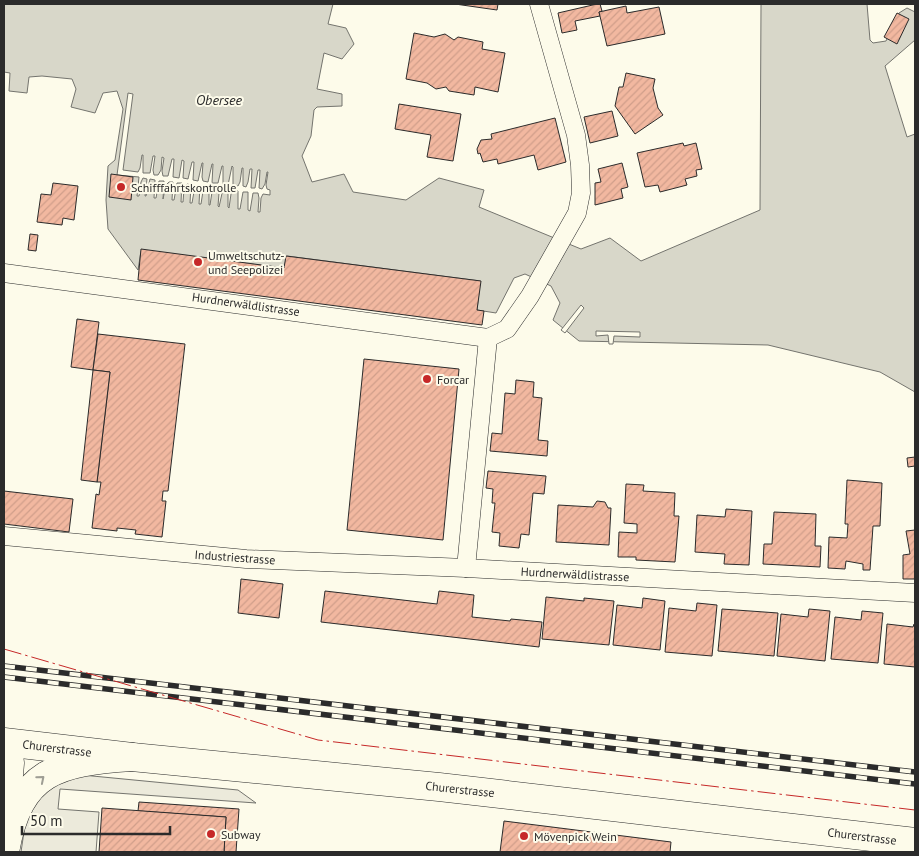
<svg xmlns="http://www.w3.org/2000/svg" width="919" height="856" viewBox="0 0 919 856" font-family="'PT Sans',sans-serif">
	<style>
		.parking { fill: #eceadb; stroke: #74746e }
		.water { fill: #d8d7c9; stroke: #74746e }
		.pier { fill: #fdfbea; stroke: #74746e }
		.building { fill: url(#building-hatch); stroke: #2b2b2b }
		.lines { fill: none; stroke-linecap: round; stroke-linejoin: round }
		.minor-casing { stroke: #2b2b2b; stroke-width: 19 }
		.primary-casing { stroke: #2b2b2b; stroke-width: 29 }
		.motorway-casing { stroke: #2b2b2b; stroke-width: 29 }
		.minor { stroke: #fdfbea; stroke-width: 18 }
		.primary { stroke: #fdfbea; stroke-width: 28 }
		.motorway { stroke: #fdfbea; stroke-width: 28 }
		.rail-casing { stroke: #2b2b2b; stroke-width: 5.5 }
		.rail { stroke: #fdfbea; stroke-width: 4; stroke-dasharray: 11; stroke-linecap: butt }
		.power { stroke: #c62828; stroke-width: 1; stroke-dasharray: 18 4 2.5 4; stroke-linecap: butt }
		.oneway { stroke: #9e9d94 }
		.poi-dot { fill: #c62828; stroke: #fdfbea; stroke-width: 2 }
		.labels { text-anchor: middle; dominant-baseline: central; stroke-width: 4; stroke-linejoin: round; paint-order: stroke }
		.poi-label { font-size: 12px; fill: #2b2b2b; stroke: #fdfbea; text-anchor: start }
		.street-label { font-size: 12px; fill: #2b2b2b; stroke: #fdfbea }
		.water-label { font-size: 14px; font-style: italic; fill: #2b2b2b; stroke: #fdfbea }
	</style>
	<defs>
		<pattern id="building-hatch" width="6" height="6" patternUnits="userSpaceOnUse" patternTransform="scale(1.25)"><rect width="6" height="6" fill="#f2b8a0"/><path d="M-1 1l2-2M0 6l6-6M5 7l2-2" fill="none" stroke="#d09e8a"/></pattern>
	</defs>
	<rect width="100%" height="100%" fill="#fdfbea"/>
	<!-- parking -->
	<path class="parking" d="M82 775 238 790 256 803 60 789 58 809 99 812 96 852H21L25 825 39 790Z"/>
	<!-- water -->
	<path class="water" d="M4 4H333L328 24 346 28 354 44 342 59 324 53 317 89 342 94V106L317 107 314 110 311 136 302 156 312 182 344 174 353 192 406 200 439 178 484 190 479 207 581 249 610 238 641 261 760 210 761 4H867L870 40 873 43 886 41 899 13 907 8 915 12V40L885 66 907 137 915 134V392L880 372 768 345 579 341 553 320 560 303 551 286 525 274 514 278 496 313 477 310 480 281 287 256 284 268 141 251 138 270 108 229 106 200 108 166 115 160 123 109 117 91 103 93 95 113 71 107 76 89 72 79 42 76 29 77 27 93 9 91 10 73 4 72Z"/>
	<!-- pier -->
	<g class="pier">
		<path d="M128 93 133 94 123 170 138 172 140 168 142 155H143V173H150L153 156H155L153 170 154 175H158L161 170 162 157 164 158 162 171 163 176H168L172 159H174L173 177 179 178 182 160 184 161 183 178 188 179 192 162H194L193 180 198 181 202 163H203L202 177 203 181 208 182 212 164H213L212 183H218L222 166H223V184L228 185 232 166 233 167V185L238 186 240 182 242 168H243V186L246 187 248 182 250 169H252L251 188H255L258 170H260L259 188 262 189 265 184 267 172H268L266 185 267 189 270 190V195L263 194 261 198 260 212H258L259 198 258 193H253L250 211 248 210V192H243L240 209H238V191L233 190 231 194 229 208 228 207V190L223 189 219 207 218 206 219 193 218 188H214L212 192 210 205H209V187H205L203 191 201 204H199L200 186H195L192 203H190L191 185 187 184 184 189 183 202H181L182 183H177L174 200H172L173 182H169L166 185 163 199 164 181H159L156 198H154L155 180 150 179 146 196H145L147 179 143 178 141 182 139 196H137L139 177 117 175Z"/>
		<path d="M581 305 584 308 565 333 561 330Z"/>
		<path d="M596 331 640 332V337L614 336 613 344H609L608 335 596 336Z"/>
	</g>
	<!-- building -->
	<g class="building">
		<path d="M455 4H498L497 10Z"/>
		<path d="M597 4H600L602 11 599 12 600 16 575 21 577 30 562 33 558 13Z"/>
		<path d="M626 6 627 13 659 7 665 34 607 46 599 12Z"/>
		<path d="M897 13 909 19 897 44 884 37Z"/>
		<path d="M414 33 434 37 445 34 454 40 458 37 483 42 482 49 505 53 498 92 475 87 474 95 449 91 446 87 436 89 427 83 406 79Z"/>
		<path d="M626 73 655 79 653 88 658 108 663 115 635 134 615 106 619 87H623Z"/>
		<path d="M399 104 461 114 453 161 427 157 431 135 395 129Z"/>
		<path d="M612 111 618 136 590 143 584 117Z"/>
		<path d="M555 118 566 162 538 170 534 155 498 164 497 159 483 162 480 153 478 154 477 149 481 140 492 139 491 134Z"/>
		<path d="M683 143 684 146 696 143 702 169 696 170 697 176 685 179 687 185 660 192 658 185 645 187 637 153Z"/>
		<path d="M622 163 628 187 621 189 623 198 595 205V183L601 182 598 169Z"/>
		<path d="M111 174 133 177 131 200 109 197Z"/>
		<path d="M53 183 78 186 74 220 63 218 62 225 37 222 41 194 51 195Z"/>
		<path d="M30 234 38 235 36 251 28 250Z"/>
		<path d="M141 249 284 268 286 256 481 281 477 310 484 311 482 325 138 280Z"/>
		<path d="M77 319 99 322 93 370 71 367Z"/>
		<path d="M98 334 185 344 168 491H163L162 501H166L162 537 135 534 136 530 117 528V531L92 528 96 494 99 495 101 482H97L110 372 93 370Z"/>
		<path d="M364 359 459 369 443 540 347 530Z"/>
		<path d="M93 370 110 372 97 482 81 480Z"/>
		<path d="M516 380 534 382 533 397 542 398 538 440 548 441 547 456 490 451 492 433 502 434 505 393 515 394Z"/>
		<path d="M915 457V466L908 467 907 458Z"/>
		<path d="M488 471 546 476 544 494 533 493 529 535 521 534 519 548 499 546 500 533 492 532 495 503H492L493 489 486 488Z"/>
		<path d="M847 480 882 483 880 526H873L870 570H863V564L846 561 845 569 828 568 829 537 847 538 848 524H845Z"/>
		<path d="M626 484 644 485 643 491 675 493 674 516H679L675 562 636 560V557H618L619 532 637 533V524L624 523Z"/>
		<path d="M4 491 73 499 69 532 4 524Z"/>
		<path d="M597 501 605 502 608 508H611L609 545 556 542 558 505 593 507Z"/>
		<path d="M726 509 752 511 749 565 724 564 725 554 695 552 697 515 725 517Z"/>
		<path d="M774 512 816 514 815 546H821L820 567 763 564 764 544H772Z"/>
		<path d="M915 530V579H903V555L910 554 906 531Z"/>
		<path d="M241 579 283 584 279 618 238 613Z"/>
		<path d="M325 591 437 604 439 591 474 595 472 617 510 621 511 619 542 622 539 647 321 622Z"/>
		<path d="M546 597 584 601V598L614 601 609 645 542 639Z"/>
		<path d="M643 598 665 601 660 650 613 645 617 605 642 608Z"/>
		<path d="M697 603 717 605 712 656 665 652 669 608 696 611Z"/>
		<path d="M722 609 778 613 774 656 718 651Z"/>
		<path d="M809 609 830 611 825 661 777 656 781 614 808 617Z"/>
		<path d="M862 611 883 613 878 663 831 659 835 617 861 620Z"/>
		<path d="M887 624 913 627 914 624H915V667L884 664Z"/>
		<path d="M139 802 239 809 236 852H224L226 817 138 811Z"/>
		<path d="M102 808 226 817 224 852H99Z"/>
		<path d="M504 821 671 842 670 852H500Z"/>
	</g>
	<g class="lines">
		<!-- minor casing -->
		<g class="minor-casing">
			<g id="minor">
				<path d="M4 273 488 338 507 329 530 296 577 213 581 193 580 165 576 135 539 4"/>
				<path d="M4 536 246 559 466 568 915 593"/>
				<path d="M466 568 488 338"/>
			</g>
		</g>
		<!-- primary casing -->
		<g class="primary-casing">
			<path id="primary" d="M4 742 132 757 439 787 915 842"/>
		</g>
		<!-- motorway casing -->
		<g class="motorway-casing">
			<g id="motorway">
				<path d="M4 749 9 756 10 763 5 823"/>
				<path d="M5 852C19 770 58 762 132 757"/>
			</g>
		</g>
		<!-- minor -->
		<use href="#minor" class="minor"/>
		<!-- primary -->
		<use href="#primary" class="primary"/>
		<!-- motorway -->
		<use href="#motorway" class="motorway"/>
		<!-- rail casing -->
		<g class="rail-casing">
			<g id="rail">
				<path d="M4 666 915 772"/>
				<path d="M4 677 915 784"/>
			</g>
		</g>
		<!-- rail -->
		<use href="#rail" class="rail"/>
		<!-- power -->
		<path class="power" d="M4 649 318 740 915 810"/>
	</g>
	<!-- one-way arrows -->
	<defs><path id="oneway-chevron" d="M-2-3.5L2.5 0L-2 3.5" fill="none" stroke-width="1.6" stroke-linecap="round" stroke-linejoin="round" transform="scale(1.25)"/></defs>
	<use class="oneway" href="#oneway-chevron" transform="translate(41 779) rotate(-40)"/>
	<!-- markers -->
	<g class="poi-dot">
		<circle cx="121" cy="187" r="5"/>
		<circle cx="198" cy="262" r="5"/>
		<circle cx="427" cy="379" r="5"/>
		<circle cx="211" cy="834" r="5"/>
		<circle cx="524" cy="836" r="5"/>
	</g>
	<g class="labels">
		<!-- poi labels -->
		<g class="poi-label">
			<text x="131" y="187">Schifffahrtskontrolle</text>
			<text x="208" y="255">Umweltschutz-<tspan x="208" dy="14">und Seepolizei</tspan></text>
			<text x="437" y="379">Forcar</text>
			<text x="221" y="834">Subway</text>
			<text x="534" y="836">Mövenpick Wein</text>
		</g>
		<!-- street labels -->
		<g class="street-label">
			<text transform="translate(246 304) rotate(8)">Hurdnerwäldlistrasse</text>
			<text transform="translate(235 557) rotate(4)">Industriestrasse</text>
			<text transform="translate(575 574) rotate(3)">Hurdnerwäldlistrasse</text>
			<text transform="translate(57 748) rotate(7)">Churerstrasse</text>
			<text transform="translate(460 789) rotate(6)">Churerstrasse</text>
			<text transform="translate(862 836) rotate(7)">Churerstrasse</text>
		</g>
		<!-- water labels -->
		<g class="water-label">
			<text x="219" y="100">Obersee</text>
		</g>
	</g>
	<!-- border -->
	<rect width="919" height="856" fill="none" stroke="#2b2b2b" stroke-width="10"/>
	<!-- scale -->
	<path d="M22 826v8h148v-8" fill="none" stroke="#2b2b2b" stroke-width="2.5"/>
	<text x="30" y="826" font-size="15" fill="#2b2b2b" stroke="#fdfbea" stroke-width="4" paint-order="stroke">50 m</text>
</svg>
